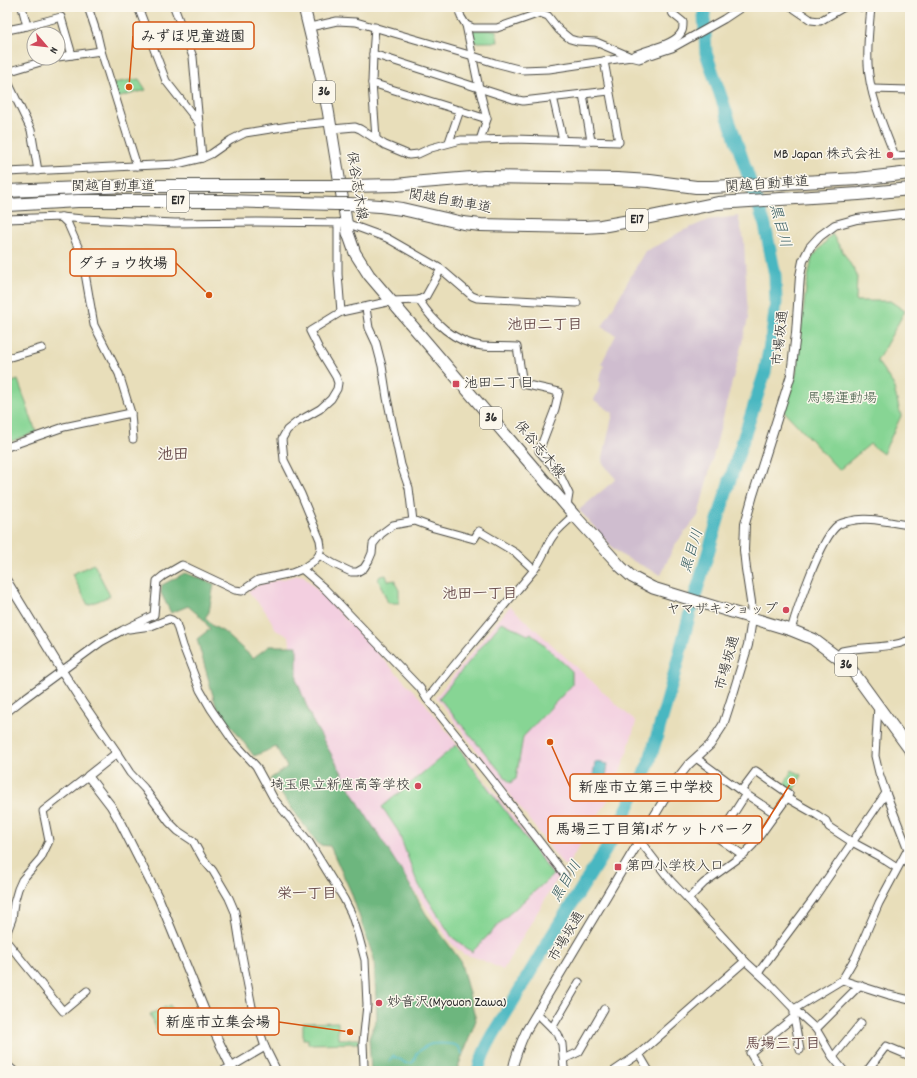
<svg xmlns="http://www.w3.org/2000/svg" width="917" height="1078" viewBox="0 0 917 1078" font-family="Dekko,'Klee One',sans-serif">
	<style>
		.built { fill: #f3cfe0 }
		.industrial { fill: #cfbdcf }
		.green { fill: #87d594; stroke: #598060 }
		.forest { fill: #6db67e; stroke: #4c7054 }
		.water { fill: #48b7c1; stroke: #3a7176 }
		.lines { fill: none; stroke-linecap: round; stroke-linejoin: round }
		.stream { stroke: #48b7c1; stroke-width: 2 }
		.river { stroke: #48b7c1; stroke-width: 13 }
		.minor-casing { stroke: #474640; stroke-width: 9 }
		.tertiary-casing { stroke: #474640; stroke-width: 10 }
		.primary-casing { stroke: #474640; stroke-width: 13 }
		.motorway-casing { stroke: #474640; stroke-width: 14 }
		.minor { stroke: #fff; stroke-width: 7 }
		.tertiary { stroke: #fff; stroke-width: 8 }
		.primary { stroke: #fff; stroke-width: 11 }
		.motorway { stroke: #fff; stroke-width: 12 }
		.motorway-bridge-casing { stroke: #474640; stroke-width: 14; stroke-linecap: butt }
		.motorway-bridge { stroke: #fff; stroke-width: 12 }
		.poi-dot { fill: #d1495b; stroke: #fbf7ec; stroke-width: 1.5 }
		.labels { text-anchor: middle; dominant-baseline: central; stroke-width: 3; stroke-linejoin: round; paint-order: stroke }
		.shield { fill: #fbf7ec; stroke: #696865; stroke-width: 1 }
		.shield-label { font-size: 13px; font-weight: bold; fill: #2b2b2b }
		.poi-label { font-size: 14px; fill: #2b2b2b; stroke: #fbf7ec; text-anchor: end }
		.street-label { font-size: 14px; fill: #2b2b2b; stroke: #fbf7ec }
		.park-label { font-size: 14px; fill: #475e4a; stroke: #fbf7ec }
		.water-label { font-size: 15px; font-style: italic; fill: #355c60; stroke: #fbf7ec }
		.neighbourhood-label { font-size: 15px; font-weight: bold; fill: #694d4c; stroke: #fbf7ec }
		.quarter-label { font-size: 16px; font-weight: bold; fill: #694d4c; stroke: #fbf7ec }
		.leader { fill: none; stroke: #d5540f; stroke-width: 1.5 }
		.callout-dot { fill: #d5540f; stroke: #fbf7ec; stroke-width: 1.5 }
		.callout { fill: #fbf7ec; stroke: #d5540f; stroke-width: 1.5 }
		.callout-label { font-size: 15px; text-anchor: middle; font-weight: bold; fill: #2b2b2b }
	</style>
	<rect width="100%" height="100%" fill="#fbf7ec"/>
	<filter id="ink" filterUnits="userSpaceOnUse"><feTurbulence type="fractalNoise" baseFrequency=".025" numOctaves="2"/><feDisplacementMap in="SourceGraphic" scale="8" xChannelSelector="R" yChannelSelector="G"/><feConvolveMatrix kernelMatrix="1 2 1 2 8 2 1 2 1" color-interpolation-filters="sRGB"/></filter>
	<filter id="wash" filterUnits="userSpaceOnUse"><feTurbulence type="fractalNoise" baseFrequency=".012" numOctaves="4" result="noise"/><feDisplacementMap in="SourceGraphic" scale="16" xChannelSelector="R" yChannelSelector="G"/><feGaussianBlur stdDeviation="0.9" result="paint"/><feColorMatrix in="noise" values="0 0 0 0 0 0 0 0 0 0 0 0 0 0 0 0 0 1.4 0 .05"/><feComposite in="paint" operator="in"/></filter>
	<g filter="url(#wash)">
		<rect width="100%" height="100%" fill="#e8deba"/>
		<!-- built -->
		<g class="built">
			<path d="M299 575 304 576 425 703 559 876 503 970 480 959 463 954 451 943 380 841 300 699 293 668 289 636 277 631 266 612 248 591 261 584Z"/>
			<path d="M510 606 636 722 624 762 608 800 567 866H564L436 697Z"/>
		</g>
		<!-- industrial -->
		<path class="industrial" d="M738 216 744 241 748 319 698 516 674 546 661 575 623 556 613 548 579 510 616 479 602 462 613 413 594 400 601 384 599 380 604 366 601 364 616 335 602 327 645 251 662 243 680 232 708 220Z"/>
		<!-- green -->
		<g class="green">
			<path d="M471 30H496L498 42H473Z"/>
			<path d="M139 79 146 90 117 98 113 83Z"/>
			<path d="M832 234 857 275 856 301H890L905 311 877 361 893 384 901 416 883 454 870 444 839 470 784 411 796 374 806 288 812 258Z"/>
			<path d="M18 380 36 432 7 443V384Z"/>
			<path d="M94 564 110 596 88 605 72 574Z"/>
			<path d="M386 575 388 581 396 580 395 583 399 590V603H388L378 579 380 576Z"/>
			<path d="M502 622 528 635 531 633 572 671V685L523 737 516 779 510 783 439 698Z"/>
			<path d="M456 745 553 875 509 914 472 952 452 937 417 882 398 831 382 807Z"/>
			<path d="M792 770 802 775 792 793 783 787Z"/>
			<path d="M170 1005 178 1022 157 1031 150 1014Z"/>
			<path d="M338 1022V1039H359L360 1043 308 1044V1039H303V1023Z"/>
		</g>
		<!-- forest -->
		<path class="forest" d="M185 573 214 584 209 612 205 618 213 626 224 632 253 658 269 646H297V681L312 720 362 809 404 875 426 914 460 960 476 1020 458 1067V1071H371L369 1038 377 1018 374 959 351 892 330 846 319 845 270 779 287 767 276 747 254 756 216 706 197 639 210 629 203 619 188 606 171 613 161 593 162 585Z"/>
		<!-- water -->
		<path class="water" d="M595 762 608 764 604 790 591 788Z"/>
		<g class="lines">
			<!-- stream -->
			<g class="stream">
				<path d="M477 1059 480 1060"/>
				<path d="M389 1061 393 1056 401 1060 405 1063H412L415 1059 416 1054C420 1051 424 1046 429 1045 433 1043 453 1043 457 1046 460 1048 461 1051 462 1054"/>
			</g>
			<!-- river -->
			<path class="river" d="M478 1071C481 1058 486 1047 493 1035L551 937 610 843 631 801 649 763 668 698 690 613 729 483 765 372 773 328 776 302 775 275 765 225 706 53 704 15 705 7"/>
		</g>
	</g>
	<g filter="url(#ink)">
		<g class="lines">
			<!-- minor casing -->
			<g class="minor-casing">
				<g id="minor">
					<path d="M22 7 27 26 61 17 72 55"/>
					<path d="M88 7 97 34 101 51 137 166"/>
					<path d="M138 7 166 81 199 123"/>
					<path d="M174 7 193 57 202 158"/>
					<path d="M458 7 461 17 466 25 479 88 487 119 480 140"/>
					<path d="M792 7 811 20 820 21 844 7"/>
					<path d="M861 7 871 8"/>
					<path d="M872 7 871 8C869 27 867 45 868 64 869 94 884 128 895 156L910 155"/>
					<path d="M466 25 473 28H497L540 13 548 16 559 30 570 39 577 41 596 42 631 57 639 59 672 48 724 19 742 7"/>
					<path d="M310 27 337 21 356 22 473 56 495 63 522 70 549 69 631 57C644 49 676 46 682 31 683 29 683 25 683 22L673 14 669 7"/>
					<path d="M375 27 373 54 372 83 376 138"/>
					<path d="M7 30 27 26"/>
					<path d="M373 54 513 99 523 101 609 91"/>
					<path d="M58 57 101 51"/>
					<path d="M7 72 54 58"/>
					<path d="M7 80 31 130 38 171"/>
					<path d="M372 83 487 119"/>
					<path d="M872 89 910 90"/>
					<path d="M583 94 591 141"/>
					<path d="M553 97 563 140"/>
					<path d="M332 129 355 127 360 129 385 145 409 155 418 154 431 148 461 140H480L513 139 619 142 604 61"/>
					<path d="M449 142 460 110"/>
					<path d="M7 172 177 164 202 158 211 154 231 140 245 133 289 126 330 122"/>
					<path d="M61 217 68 224 82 256 94 325 119 374 131 413 133 439"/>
					<path d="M7 219 61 217 83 219 175 223 257 222 346 223 387 238 441 269 463 288 472 296 477 298 577 303"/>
					<path d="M338 223V274L341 312"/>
					<path d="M419 300 426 296 441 269"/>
					<path d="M366 308 369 328 376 343 382 366 387 398 401 465 409 488 413 521"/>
					<path d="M7 358 42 348"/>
					<path d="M7 447 64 427 131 413"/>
					<path d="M319 555 321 547 320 540 301 494 284 460 282 439 287 430 297 422 320 409 331 399 337 389 338 383 336 377 319 349 310 331 341 312 392 301 419 300C433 322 455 343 482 346 494 347 505 346 517 347L523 384 559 392 555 409 539 451 560 475 569 494 567 506"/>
					<path d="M302 569 315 560 319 555 334 564 351 572H357L364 568 369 560 372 553 373 544 381 534 393 525 415 521 434 528 474 539 479 531 516 553 534 570"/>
					<path d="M129 629 151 626 169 619 172 620 176 623 183 646 200 690 211 709 233 741 256 766 274 799 309 842 344 899 351 913 358 934 365 960 367 1005 363 1043 364 1066 365 1071"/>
					<path d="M791 630C797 609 821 537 838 525 841 523 846 522 850 521 869 516 890 523 910 525"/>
					<path d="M837 657 842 651C866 646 887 649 910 640"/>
					<path d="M427 699 456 663 534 570C542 560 545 549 551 539 557 529 567 522 574 515"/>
					<path d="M878 706 875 756 879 773 886 793 909 852"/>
					<path d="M7 712 22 700 101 642 123 630 154 615 157 581 163 576 182 565 235 590 242 591 258 580 292 573 302 569 325 589 420 688 427 699 489 776 565 875"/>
					<path d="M117 753 130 773 144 788 169 822 178 831 193 841 203 859 213 871 229 898 235 912 241 950 252 1007 265 1047 277 1071"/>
					<path d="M696 758 741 791 776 814"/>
					<path d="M741 791 756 771 789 794 787 798 817 815 826 821 829 827 852 842 880 857 897 868"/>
					<path d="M640 841 670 880 688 899 745 961 770 984 794 1009 842 980 856 956 879 903 908 849"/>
					<path d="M743 855 718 838 746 794"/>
					<path d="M688 899 704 883 743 855 753 845 787 798"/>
					<path d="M7 932 12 919 14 903 18 889 22 880 41 858 49 841 43 811 88 776"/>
					<path d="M7 942 63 1011 87 991"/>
					<path d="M758 973 814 898 886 793"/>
					<path d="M842 980 889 995 910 1000"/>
					<path d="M794 1009 816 1029 832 1056 844 1071"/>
					<path d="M537 1013 558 1034 562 1044 564 1068 566 1071"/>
					<path d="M794 1017 800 1050"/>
					<path d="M552 1028 579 982"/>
					<path d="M816 1029 860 985"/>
					<path d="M639 1054 649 1071"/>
					<path d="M833 1057 861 1023"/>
					<path d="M564 1059 579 1052 604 1009"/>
					<path d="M7 1065 14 1071"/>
					<path d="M222 1071 231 1067 265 1047"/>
					<path d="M614 1071 639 1054 745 961"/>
					<path d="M761 1071 750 1053 794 1017V1009"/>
					<path d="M867 1071 886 1046 910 1056"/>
				</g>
			</g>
			<!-- tertiary casing -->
			<g class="tertiary-casing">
				<g id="tertiary">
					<path d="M7 581 62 671 82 702 117 753 88 776 111 806 119 820 159 899 209 1021 233 1071"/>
					<path d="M512 1071C515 1057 520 1044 526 1031L674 783 688 765 710 745 723 725 733 694 748 645 752 619 751 602 746 569 744 550 745 524 753 495 791 375 796 333 800 276 803 261 810 247 820 236 835 225 857 219 910 213"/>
				</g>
			</g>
			<!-- primary casing -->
			<g class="primary-casing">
				<path id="primary" d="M304 7 320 73 328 110 348 233 355 253 369 275 574 515 621 567 632 577 653 588 791 630 813 639 837 657 854 673 910 750"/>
			</g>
			<!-- motorway casing -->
			<g class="motorway-casing">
				<g id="motorway">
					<path d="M347 186 397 185 423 182 484 177 617 179 650 181 696 187H712L858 179 910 173"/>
					<path d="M7 191 129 186H334"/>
					<path d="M349 204 380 206 402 209 463 223 481 225 584 227 601 226 641 219 718 203 859 194 910 189"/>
					<path d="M7 205 78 201H224L336 204"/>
				</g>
			</g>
			<!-- minor -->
			<use href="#minor" class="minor"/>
			<!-- tertiary -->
			<use href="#tertiary" class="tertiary"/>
			<!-- primary -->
			<use href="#primary" class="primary"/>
			<!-- motorway -->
			<use href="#motorway" class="motorway"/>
			<!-- motorway-bridge casing -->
			<g class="motorway-bridge-casing">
				<g id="motorway-bridge">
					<path d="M334 186H347"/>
					<path d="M336 204H349"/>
				</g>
			</g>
			<!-- motorway-bridge -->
			<use href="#motorway-bridge" class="motorway-bridge"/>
		</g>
	</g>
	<!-- markers -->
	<g class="poi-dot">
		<circle cx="890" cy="155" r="4"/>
		<rect x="452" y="380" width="8" height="8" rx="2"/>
		<circle cx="786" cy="610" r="4"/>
		<circle cx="418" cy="786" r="4"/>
		<rect x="614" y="863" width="8" height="8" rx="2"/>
		<circle cx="379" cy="1003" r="4"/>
	</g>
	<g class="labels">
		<!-- shield labels -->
		<g class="shield">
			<rect x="313" y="81" width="22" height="22" rx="3"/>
			<rect x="167" y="190" width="22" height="22" rx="3"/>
			<rect x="626" y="209" width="22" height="22" rx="3"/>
			<rect x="480" y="407" width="22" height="22" rx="3"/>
			<rect x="835" y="654" width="22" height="22" rx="3"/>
		</g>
		<g class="shield-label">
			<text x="324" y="92">36</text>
			<text x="178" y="201">E17</text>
			<text x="637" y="220">E17</text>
			<text x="491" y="418">36</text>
			<text x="846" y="665">36</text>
		</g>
		<!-- poi labels -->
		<g class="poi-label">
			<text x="882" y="155">MB Japan 株式会社</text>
			<text x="464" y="384" text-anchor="start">池田二丁目</text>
			<text x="778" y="610">ヤマザキショップ</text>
			<text x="410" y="786">埼玉県立新座高等学校</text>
			<text x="626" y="867" text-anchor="start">第四小学校入口</text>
			<text x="387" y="1003" text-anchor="start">妙音沢(Myouon Zawa)</text>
		</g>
		<!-- street labels -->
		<g class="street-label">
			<text transform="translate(767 185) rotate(-4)">関越自動車道</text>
			<text transform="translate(356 186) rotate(81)">保谷志木線</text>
			<text x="113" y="187">関越自動車道</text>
			<text transform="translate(450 202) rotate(10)">関越自動車道</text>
			<text transform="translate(781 338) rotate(-84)">市場坂通</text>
			<text transform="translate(539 450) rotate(50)">保谷志木線</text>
			<text transform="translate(728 663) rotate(-74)">市場坂通</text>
			<text transform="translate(567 937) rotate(-59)">市場坂通</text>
		</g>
		<!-- park labels -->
		<g class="park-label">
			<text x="842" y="399">馬場運動場</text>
		</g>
		<!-- water labels -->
		<g class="water-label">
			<text transform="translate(779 226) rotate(75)">黒目川</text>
			<text transform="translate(693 551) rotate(-73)">黒目川</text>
			<text transform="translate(567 882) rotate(-59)">黒目川</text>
		</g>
		<!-- neighbourhood labels -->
		<g class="neighbourhood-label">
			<text x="545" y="326">池田二丁目</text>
			<text x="480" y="595">池田一丁目</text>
			<text x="307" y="895">栄一丁目</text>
			<text x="783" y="1045">馬場三丁目</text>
		</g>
		<!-- quarter labels -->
		<g class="quarter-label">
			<text x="173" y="455">池田</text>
		</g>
	</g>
	<!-- callouts -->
	<path class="leader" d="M129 87L133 36M209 295L176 263M550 742L570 787M792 781L762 829M350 1032L279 1022"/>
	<g class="callout-dot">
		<circle cx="129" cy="87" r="4"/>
		<circle cx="209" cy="295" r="4"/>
		<circle cx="550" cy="742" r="4"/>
		<circle cx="792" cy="781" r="4"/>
		<circle cx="350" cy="1032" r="4"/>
	</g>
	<g class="callout">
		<rect x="133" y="22" width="121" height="27" rx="4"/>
		<rect x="70" y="249" width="106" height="27" rx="4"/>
		<rect x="570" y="774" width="151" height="27" rx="4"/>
		<rect x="548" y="816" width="214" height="27" rx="4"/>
		<rect x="158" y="1008" width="121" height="27" rx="4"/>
	</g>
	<g class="callout-label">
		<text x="193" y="41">みずほ児童遊園</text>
		<text x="123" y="268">ダチョウ牧場</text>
		<text x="646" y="792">新座市立第三中学校</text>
		<text x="655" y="834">馬場三丁目第1ポケットパーク</text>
		<text x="218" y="1027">新座市立集会場</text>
	</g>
	<!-- margin -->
	<rect width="917" height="1078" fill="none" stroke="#fbf7ec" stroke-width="24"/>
	<!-- north arrow -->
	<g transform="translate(46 46) rotate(118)"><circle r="19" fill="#fbf7ec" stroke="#a8a59f"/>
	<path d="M0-3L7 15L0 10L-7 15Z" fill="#d1495b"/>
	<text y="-6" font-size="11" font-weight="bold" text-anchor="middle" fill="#2b2b2b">N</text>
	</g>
</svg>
